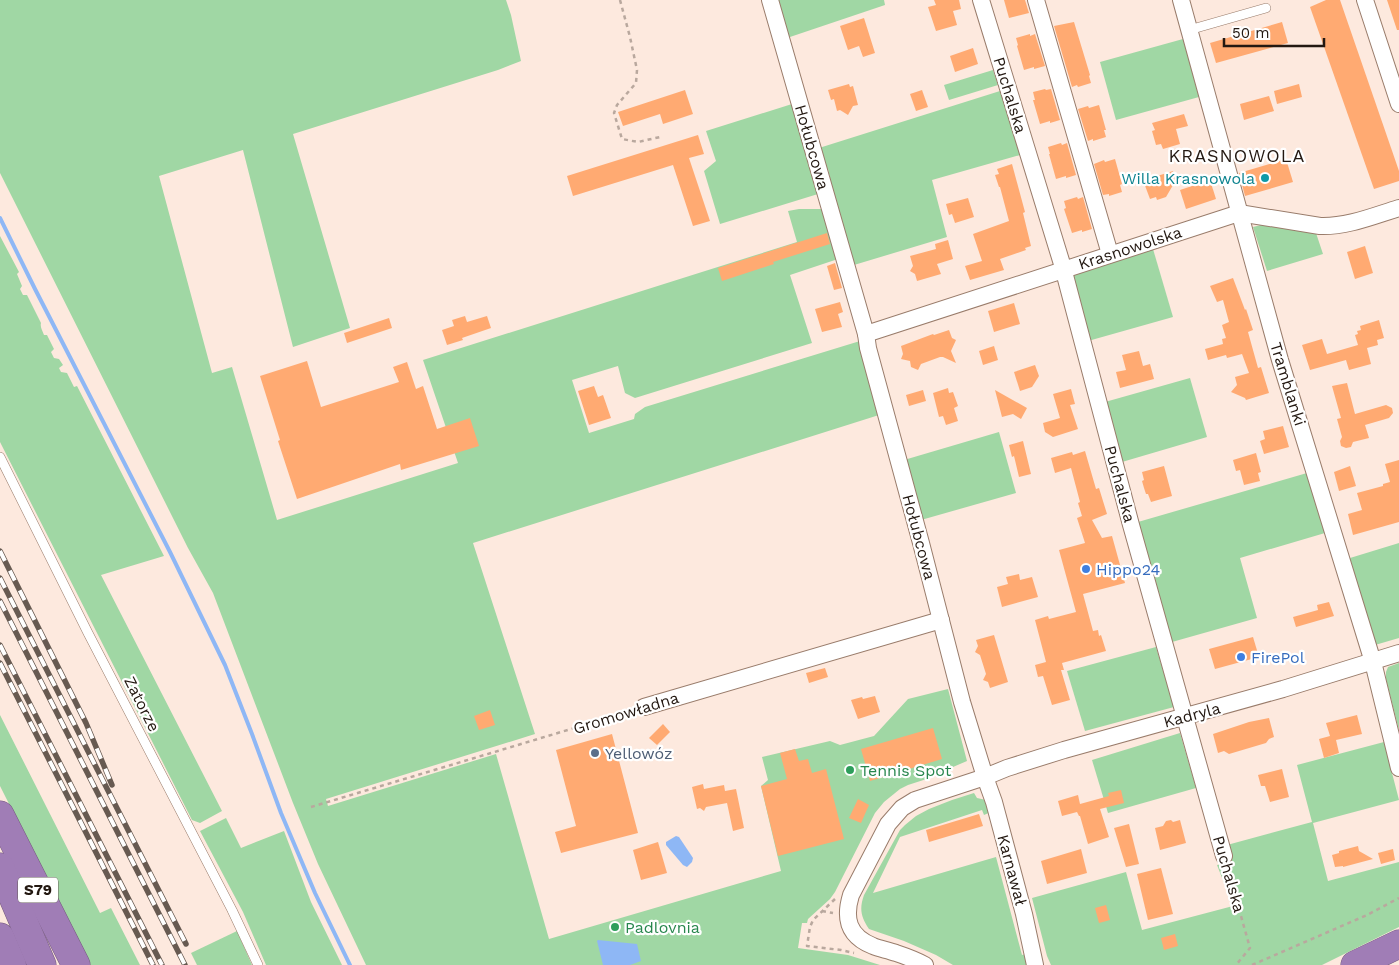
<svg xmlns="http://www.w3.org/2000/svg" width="1399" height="965" viewBox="0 0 1399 965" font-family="'Work Sans',sans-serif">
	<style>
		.green { fill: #a0d7a4 }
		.water { fill: #8eb7f5 }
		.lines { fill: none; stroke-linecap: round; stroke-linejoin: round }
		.stream { stroke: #8eb7f5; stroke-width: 4 }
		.building { fill: #ffaa72 }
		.service-casing { stroke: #997c6b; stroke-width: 10 }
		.minor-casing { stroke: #997c6b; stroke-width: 18 }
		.motorway-casing { stroke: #745a7c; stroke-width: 29 }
		.path { stroke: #b9a89e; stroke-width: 2.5; stroke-dasharray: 4 4; stroke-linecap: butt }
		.service { stroke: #fff; stroke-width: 9 }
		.minor { stroke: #fff; stroke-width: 16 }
		.motorway { stroke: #a07db6; stroke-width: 28 }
		.rail-casing { stroke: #675a51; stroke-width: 5.5 }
		.rail { stroke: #fff; stroke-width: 4; stroke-dasharray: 11; stroke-linecap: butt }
		.culture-dot { fill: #0f9aa8; stroke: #fff; stroke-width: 2 }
		.shop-dot { fill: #3f7fe0; stroke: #fff; stroke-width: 2 }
		.service-dot { fill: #5c6f8a; stroke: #fff; stroke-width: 2 }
		.leisure-dot { fill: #2e9e5b; stroke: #fff; stroke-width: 2 }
		.labels { text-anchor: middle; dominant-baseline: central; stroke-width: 4.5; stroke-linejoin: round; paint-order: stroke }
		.shield { fill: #fff; stroke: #655d58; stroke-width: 1 }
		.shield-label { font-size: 15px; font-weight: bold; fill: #231811 }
		.street-label { font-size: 16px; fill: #231811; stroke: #fff }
		.culture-label { font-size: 16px; fill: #0d838f; stroke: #fff; text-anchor: end }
		.shop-label { font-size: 16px; fill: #366cbe; stroke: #fff; text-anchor: start }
		.service-label { font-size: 16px; fill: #4e5e75; stroke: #fff; text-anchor: start }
		.leisure-label { font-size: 16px; fill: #27864d; stroke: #fff; text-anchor: start }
		.neighbourhood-label { font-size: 18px; letter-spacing: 1px; fill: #231811; stroke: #fff }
	</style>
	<rect width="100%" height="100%" fill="#fde9de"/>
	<!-- green -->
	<g class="green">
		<path d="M0 0H506L511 15 521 61 498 70 293 134 350 328 293 347 243 150 159 176 212 373 232 367 277 520 458 463 423 360 797 242 788 211 799 209H823L838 259 790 275 812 343 635 398 625 393 618 366 572 380 589 433 634 419 635 414 645 407 860 341 879 415 473 543 535 734 326 799 328 806 496 754 549 939 781 871 761 786 768 780 762 757 830 741 840 745 874 736 908 699 948 689 967 761 953 767 942 774 908 785 900 789 884 802 875 813 835 892 830 899 808 919 807 923H802L798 948 848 955 880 965H366L318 864 293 803 213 593 188 548 0 173Z"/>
		<path d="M776 0H884L885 5 787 38Z"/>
		<path d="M1183 39 1199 97 1116 120 1100 62Z"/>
		<path d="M993 70 998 85 949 100 944 85Z"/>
		<path d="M1000 91 1020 155 932 180 947 237 854 265 828 184 830 178 828 169H825L819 148Z"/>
		<path d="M792 104 818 194 720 224 704 171 716 161 706 131Z"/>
		<path d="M1261 225 1316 233 1323 254 1267 271 1253 227Z"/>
		<path d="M0 236 19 272 17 274 22 286 20 289 23 295H27L41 323C40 327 42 330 44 335H47L54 349 51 352 54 358 59 359 63 365 59 368 61 372 67 373 74 387 77 386 164 556 101 575 222 811 200 823 192 820 0 442Z"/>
		<path d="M1153 249 1173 317 1088 341 1070 275Z"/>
		<path d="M1190 378 1207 437 1122 462 1105 402Z"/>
		<path d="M999 432 1016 493 921 520 904 460Z"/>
		<path d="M1307 473 1325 533 1240 558 1257 618 1172 642 1138 522Z"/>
		<path d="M1399 543V638L1375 645 1350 558Z"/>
		<path d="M1156 647 1174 707 1085 731 1067 671Z"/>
		<path d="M1399 663V730L1386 679V672L1388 667Z"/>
		<path d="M0 715 100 913 111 908 140 965H90L0 786Z"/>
		<path d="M1180 733 1196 788 1108 813 1092 760Z"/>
		<path d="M1384 742 1399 800 1313 823 1328 881 1399 862V927L1322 965H1051L1047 956 1032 898 1126 872 1142 930 1233 906 1217 865 1232 862 1227 845 1312 822 1297 765Z"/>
		<path d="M974 793 977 798 986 800 993 811 984 815 982 810 900 837 873 893 996 857 1022 955 1029 953 1031 965H953L936 955 904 941 869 929C861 917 859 909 864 895L900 830 905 825 916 816 929 809 952 800Z"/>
		<path d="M226 818 241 848 284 831 311 902 342 965H266L243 912 200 831Z"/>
		<path d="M237 931 252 965H197L191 953Z"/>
	</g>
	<!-- water -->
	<g class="water">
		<path d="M676 836 679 837 693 858 692 862 687 867 683 865 666 845V842Z"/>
		<path d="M598 940 637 944 641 961 630 965H603L597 941Z"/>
	</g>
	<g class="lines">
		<!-- stream -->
		<path class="stream" d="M0 218 35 289 170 552 225 665 252 734 281 813 315 893 350 965"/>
	</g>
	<!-- building -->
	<g class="building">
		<path d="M934 0H959L961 9 953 11 957 25 936 31 928 7 936 5Z"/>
		<path d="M1004 0H1025L1029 13 1009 18Z"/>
		<path d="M1326 0H1340L1399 171V181L1374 189 1310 7Z"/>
		<path d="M1387 0H1399V30H1397Z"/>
		<path d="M864 18 875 53 863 57 859 46 848 50 840 26Z"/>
		<path d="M1074 22 1090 75 1089 76 1091 83 1078 87 1077 85 1072 87 1054 26Z"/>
		<path d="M1282 22 1288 43 1216 63 1210 43Z"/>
		<path d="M1030 34V36L1035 34 1045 66 1034 69V67L1024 70 1017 46 1018 45 1016 38Z"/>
		<path d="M973 48 978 64 955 72 950 56Z"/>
		<path d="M849 84 850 87 853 86 858 105 853 106 848 115 840 110 837 111 834 99 831 100 828 90Z"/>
		<path d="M1299 84 1302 97 1277 104 1274 91Z"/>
		<path d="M1045 89 1046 90 1051 89 1060 120 1050 123V121L1040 124 1033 100H1035L1033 92Z"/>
		<path d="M685 90 693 114 663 124 660 114 623 126 618 112Z"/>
		<path d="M922 90 928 107 916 111 910 94Z"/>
		<path d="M1269 96 1274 111 1244 120 1240 104Z"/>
		<path d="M1099 105 1106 130H1104L1106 137 1093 141V139L1088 141 1078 109 1088 106 1089 108Z"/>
		<path d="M1184 114 1188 126 1176 129 1180 144 1163 149 1161 144 1156 145 1152 131 1155 130 1152 123Z"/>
		<path d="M698 135 704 154 689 158 710 221 693 226 673 165 573 196 567 176Z"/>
		<path d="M1061 143 1062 145 1067 143 1076 175 1066 178V176L1056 179 1049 154H1050L1048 147Z"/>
		<path d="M1115 159 1122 184 1120 185 1122 192 1109 196V194L1103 195 1094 164 1104 160 1105 162Z"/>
		<path d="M1286 159 1293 182 1245 196 1239 173Z"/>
		<path d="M1012 164 1025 212 1023 213 1031 246 1025 248 1026 250 1000 259 1004 270 970 280 965 266 982 261 973 234 1009 221 1000 187H999L995 175 999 174 997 169Z"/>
		<path d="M1173 171 1176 180 1166 197 1157 200 1156 197 1150 199 1144 183 1155 179 1154 177Z"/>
		<path d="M1210 180 1216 199 1186 209 1180 190Z"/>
		<path d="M1077 197 1078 199 1083 197 1092 229 1082 232V230L1072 233 1064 209 1066 208 1064 201Z"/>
		<path d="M968 198 974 217 955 223 952 214 949 215 946 204Z"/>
		<path d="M827 233 830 244 773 262 774 264 722 281 718 268Z"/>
		<path d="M948 240 953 259 937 264 941 274 917 281 915 274 910 271 913 266 910 256 936 249 935 244Z"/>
		<path d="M1365 246 1373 273 1355 279 1347 252Z"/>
		<path d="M835 263 842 288 834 290 827 266Z"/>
		<path d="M1233 278 1245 310 1246 309 1253 330 1248 332 1258 368 1261 367 1269 393 1246 400 1245 398 1231 392 1237 385 1235 377 1249 373 1242 354 1227 358 1226 355 1208 360 1205 349 1223 344 1222 339 1226 338 1222 325 1229 322 1223 300 1217 302 1210 286Z"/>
		<path d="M840 302 843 312 838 314 842 327 822 332 815 309Z"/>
		<path d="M1014 303 1020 324 994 332 988 311Z"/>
		<path d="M465 316 467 322 487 316 491 328 462 338 463 340 447 345 442 330 454 326 452 320Z"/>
		<path d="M389 318 392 328 347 343 344 333Z"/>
		<path d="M1379 320 1384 338 1377 340 1378 345 1367 348 1371 364 1349 370 1346 360 1310 370 1302 345 1322 339 1327 354 1358 345 1355 335 1358 334 1357 331 1361 330 1360 326Z"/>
		<path d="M949 330 952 338 956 340 951 351 956 363 943 357H940L921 364 918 370 911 367 910 361 901 359 903 354 901 346 933 334 934 335Z"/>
		<path d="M994 346 998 360 983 365 979 351Z"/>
		<path d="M1139 351 1143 366 1150 364 1154 379 1120 388 1116 372 1126 370 1122 355Z"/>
		<path d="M307 361 321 407 399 382 393 367 407 362 416 389 423 386 437 429 470 418 479 446 401 470 400 464 297 499 278 441 280 440 260 376Z"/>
		<path d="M1035 365 1039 376 1032 387 1020 391 1014 372Z"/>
		<path d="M1347 383 1355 414 1386 405 1392 408 1393 413 1389 418 1365 425 1369 438 1353 442 1351 447 1346 448 1341 446 1340 441 1342 437 1337 419 1341 418 1332 386Z"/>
		<path d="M594 386 598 397 603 395 611 418 589 425 578 391Z"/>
		<path d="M948 388 949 393 953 392 958 406 954 408 958 421 946 425 943 416 939 417 933 393Z"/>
		<path d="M1071 389 1075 404 1070 405 1078 429 1053 437 1045 432 1043 423 1060 418 1053 394Z"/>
		<path d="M923 390 926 401 909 406 906 395Z"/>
		<path d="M995 390 1027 408 1021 419 1013 414 1002 417Z"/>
		<path d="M1283 426 1289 447 1264 454 1260 441 1265 439 1263 431Z"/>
		<path d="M1023 441 1031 474 1019 477 1014 456 1012 457 1009 445Z"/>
		<path d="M1085 451 1096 489 1099 488 1107 514 1092 520 1102 538 1112 536 1125 583 1083 594 1093 631 1098 630 1099 636 1101 635 1106 651 1062 663 1064 670H1061L1070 700 1052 705 1043 676 1038 677 1035 665 1046 662 1035 620 1048 616 1049 619 1076 612 1059 550 1085 543 1077 518 1082 516 1078 503 1080 502 1071 468 1055 473 1051 458 1072 452 1073 455Z"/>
		<path d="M1256 453 1261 472 1258 473 1260 481 1244 485 1240 470 1236 471 1233 460Z"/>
		<path d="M1399 460V522L1353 535 1348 514 1362 510 1357 493 1383 486V484L1390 482 1385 464Z"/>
		<path d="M1164 466 1172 496 1151 502 1148 494H1146L1144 488 1142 481 1144 480 1142 472Z"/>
		<path d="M1350 466 1356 486 1339 491 1334 472Z"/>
		<path d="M1019 574 1020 580 1032 577 1038 597 1002 607 997 587 1008 584 1006 577Z"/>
		<path d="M1329 602 1334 616 1296 627 1293 617 1318 610 1317 605Z"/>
		<path d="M994 635 1008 682 990 688 988 682 983 680 986 674 980 655 975 652 978 646 976 640Z"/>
		<path d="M1253 637 1259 657 1215 669 1209 649Z"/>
		<path d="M825 668 828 677 809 683 806 673Z"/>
		<path d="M875 696 880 712 858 719 851 700 862 697 863 699Z"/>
		<path d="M490 710 495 725 479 730 474 716Z"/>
		<path d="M1357 715 1362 734 1336 740 1339 753 1324 758 1319 739 1330 736 1326 723Z"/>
		<path d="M1269 718 1274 737 1269 739 1266 743 1229 754 1224 751 1218 753 1213 734 1249 722Z"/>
		<path d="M663 724 670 732 657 745 649 738Z"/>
		<path d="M933 728 942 759 870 781 861 749Z"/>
		<path d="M612 734 638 833 561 853 555 832 576 826 556 750Z"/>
		<path d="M795 749 799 761 808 759 812 773 826 769 844 839 778 856 761 786 787 779 780 753Z"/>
		<path d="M1282 769 1289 797 1270 802 1265 786H1261L1258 775Z"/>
		<path d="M703 784 704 789 724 785 725 791 736 789 744 828 733 831 727 803 706 807 704 811 700 808 697 809 692 787Z"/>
		<path d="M1121 790 1124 803 1100 809 1109 837 1088 844 1080 816H1079L1077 812 1062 816 1058 801 1078 795 1080 804 1109 796 1108 793Z"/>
		<path d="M858 799 869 805 861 823 849 818Z"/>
		<path d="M979 814 983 826 929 842 926 830Z"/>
		<path d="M1171 820 1173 822 1180 820 1186 843 1160 850 1155 828 1163 826 1166 821Z"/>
		<path d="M1129 824 1139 864 1126 867 1114 828Z"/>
		<path d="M658 842 667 873 641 880 633 850Z"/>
		<path d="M1358 846 1359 851 1373 859 1343 867V866L1335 867 1332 855 1339 853V851Z"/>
		<path d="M1081 849 1087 873 1047 884 1041 861Z"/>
		<path d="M1393 849 1395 860 1381 864 1378 853Z"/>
		<path d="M1161 868 1173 914 1148 920 1137 874Z"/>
		<path d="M1106 905 1110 920 1099 923 1095 908Z"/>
		<path d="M1175 934 1178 946 1164 950 1161 938Z"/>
	</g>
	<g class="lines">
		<!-- service casing -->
		<g class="service-casing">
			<g id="service">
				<path d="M1189 30 1266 8"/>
				<path d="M0 457 88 633 232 910 258 965"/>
			</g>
		</g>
		<!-- minor casing -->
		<g class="minor-casing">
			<g id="minor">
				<path d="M770 0 866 334 868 348 921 543 962 702 985 777 994 802 1024 914 1035 965"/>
				<path d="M981 0 1062 264 1131 525 1224 856"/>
				<path d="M1036 0 1110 254"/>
				<path d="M1181 0 1280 360 1373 662 1399 768"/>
				<path d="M1365 0 1399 104"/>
				<path d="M866 334 1239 213 1320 226C1347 227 1373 216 1399 208"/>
				<path d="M644 707 941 620"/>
				<path d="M925 965C916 960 905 956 896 953 888 950 880 949 873 946 848 936 844 918 851 895L888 824 902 808 915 800 985 777 1007 768 1064 750 1283 689 1399 653"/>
			</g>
		</g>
		<!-- motorway casing -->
		<g class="motorway-casing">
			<g id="motorway">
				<path d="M0 815 76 965"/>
				<path d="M0 867 42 965"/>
				<path d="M0 937 12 965"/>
				<path d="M1355 965 1399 944"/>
			</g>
		</g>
		<!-- path -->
		<g class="path">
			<path d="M620 0 630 37 637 70 636 83 617 105 614 113 622 139 638 142 660 137"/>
			<path d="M311 807 631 711"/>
			<path d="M1228 870 1250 948 1236 965"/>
			<path d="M835 899 813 920 810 927 807 946 841 950 854 953"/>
			<path d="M822 911 833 913"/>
			<path d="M1252 965 1367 915 1399 898"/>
		</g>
		<!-- service -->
		<use href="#service" class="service"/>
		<!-- minor -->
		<use href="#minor" class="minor"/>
		<!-- motorway -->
		<use href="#motorway" class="motorway"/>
		<!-- rail casing -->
		<g class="rail-casing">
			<g id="rail">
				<path d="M0 551 86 723 112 785"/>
				<path d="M0 578 186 944"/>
				<path d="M0 601 185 965"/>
				<path d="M0 645 162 965"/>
				<path d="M0 663 153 965"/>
			</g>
		</g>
		<!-- rail -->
		<use href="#rail" class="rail"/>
	</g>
	<!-- markers -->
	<circle class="culture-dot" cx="1265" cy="178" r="5"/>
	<g class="shop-dot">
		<circle cx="1086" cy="569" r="5"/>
		<circle cx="1241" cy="657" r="5"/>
	</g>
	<circle class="service-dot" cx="595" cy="753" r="5"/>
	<g class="leisure-dot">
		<circle cx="850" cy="770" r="5"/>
		<circle cx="615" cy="927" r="5"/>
	</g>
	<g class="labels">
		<!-- shield labels -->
		<rect class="shield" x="18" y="877.5" width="40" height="25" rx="4"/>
		<g class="shield-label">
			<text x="38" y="890">S79</text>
		</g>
		<!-- street labels -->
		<g class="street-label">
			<text transform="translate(1010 95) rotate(73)">Puchalska</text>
			<text transform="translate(812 147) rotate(74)">Hołubcowa</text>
			<text transform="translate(1130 248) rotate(-18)">Krasnowolska</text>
			<text transform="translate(1288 384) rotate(73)">Tramblanki</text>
			<text transform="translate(1120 484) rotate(75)">Puchalska</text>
			<text transform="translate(919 537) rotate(75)">Hołubcowa</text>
			<text transform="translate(142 704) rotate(63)">Zatorze</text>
			<text transform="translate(626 713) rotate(-17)">Gromowładna</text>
			<text transform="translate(1192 715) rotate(-15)">Kadryla</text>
			<text transform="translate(1012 870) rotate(75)">Karnawał</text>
			<text transform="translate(1229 874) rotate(74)">Puchalska</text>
		</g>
		<!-- culture labels -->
		<g class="culture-label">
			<text x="1255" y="178">Willa Krasnowola</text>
		</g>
		<!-- shop labels -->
		<g class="shop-label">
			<text x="1096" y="569">Hippo24</text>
			<text x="1251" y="657">FirePol</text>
		</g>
		<!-- service labels -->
		<g class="service-label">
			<text x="605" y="753">Yellowóz</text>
		</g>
		<!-- leisure labels -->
		<g class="leisure-label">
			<text x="860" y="770">Tennis Spot</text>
			<text x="625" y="927">Padlovnia</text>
		</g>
		<!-- neighbourhood labels -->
		<g class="neighbourhood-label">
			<text x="1237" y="155">KRASNOWOLA</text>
		</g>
	</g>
	<!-- scale -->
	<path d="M1224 38v8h100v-8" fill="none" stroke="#231811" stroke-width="2.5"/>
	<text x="1232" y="38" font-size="15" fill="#231811" stroke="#ffffff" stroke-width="4" paint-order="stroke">50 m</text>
</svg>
